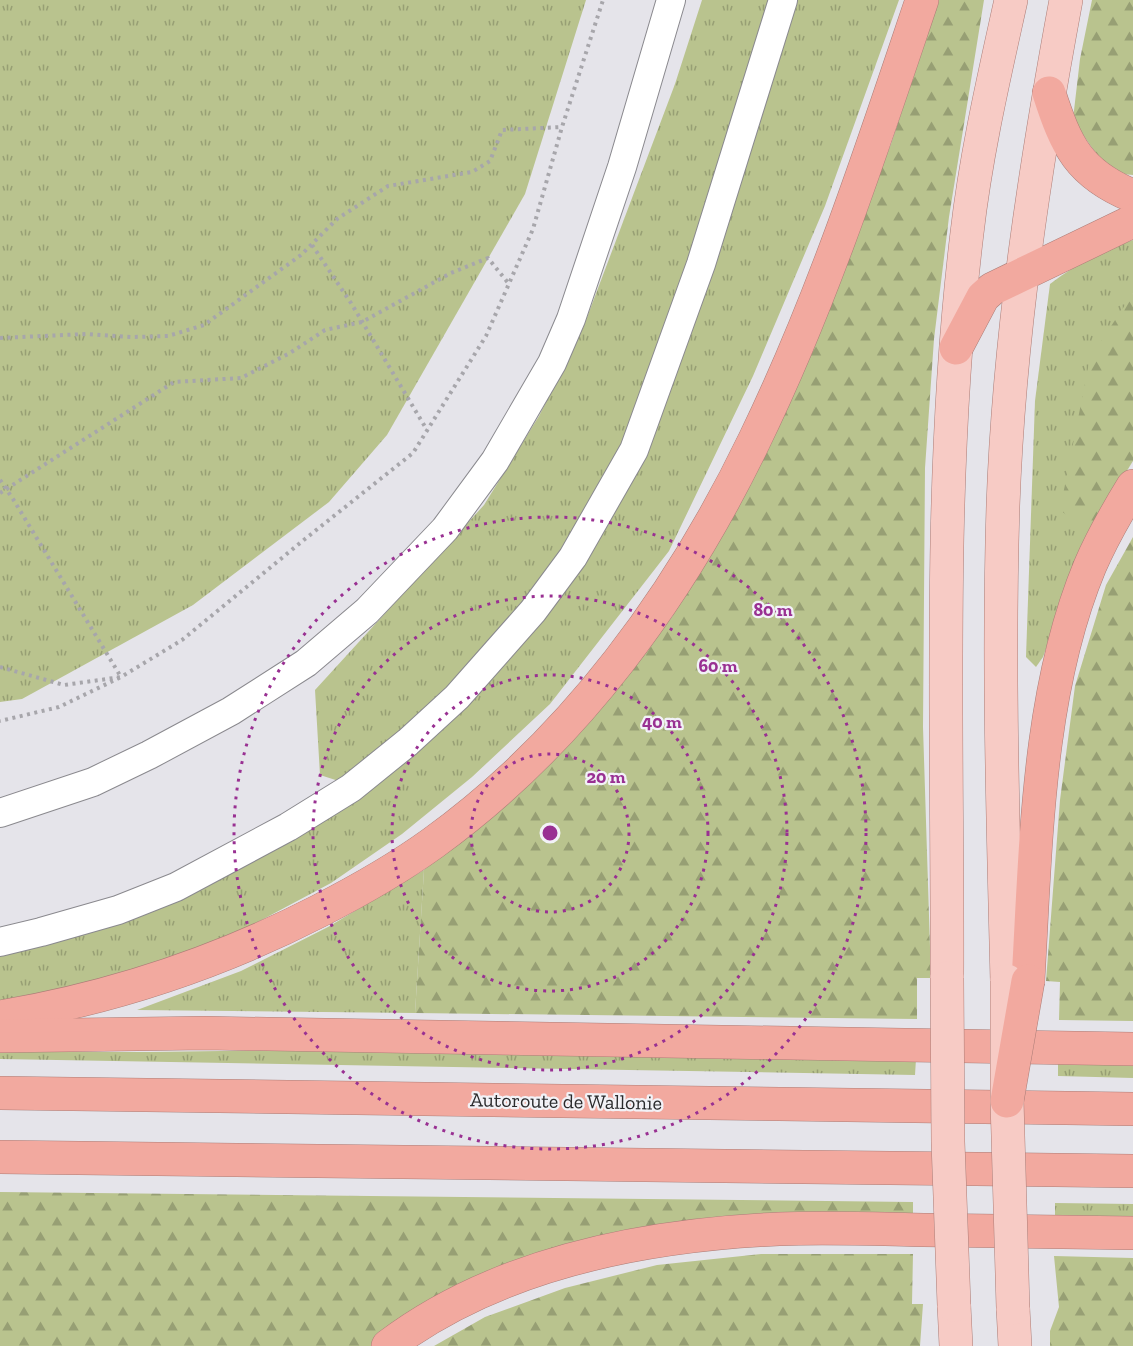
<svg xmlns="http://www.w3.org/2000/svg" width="1133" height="1346" viewBox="0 0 1133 1346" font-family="'Zilla Slab',serif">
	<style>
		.grass { fill: url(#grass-tufts) }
		.forest { fill: url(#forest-firs) }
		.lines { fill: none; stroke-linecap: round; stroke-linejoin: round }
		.minor-casing { stroke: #8a898e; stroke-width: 30 }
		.major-casing { stroke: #ac7d77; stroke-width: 34 }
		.highway-casing { stroke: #ac7d77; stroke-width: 34 }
		.path { stroke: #a7a6ab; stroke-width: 4; stroke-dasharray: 3 4.5; stroke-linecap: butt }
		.minor { stroke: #fff; stroke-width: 28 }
		.major { stroke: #f7cbc5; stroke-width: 33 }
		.highway { stroke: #f2a99f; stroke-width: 33 }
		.major-bridge-casing { stroke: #ac7d77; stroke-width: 34; stroke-linecap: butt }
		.highway-bridge-casing { stroke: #ac7d77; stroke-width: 34; stroke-linecap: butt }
		.major-bridge { stroke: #f7cbc5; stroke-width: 33 }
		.highway-bridge { stroke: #f2a99f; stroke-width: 33 }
		.ring { fill: none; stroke: #993092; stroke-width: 3; stroke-dasharray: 3 6 }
		.labels { text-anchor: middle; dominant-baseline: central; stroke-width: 4.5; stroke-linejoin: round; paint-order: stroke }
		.street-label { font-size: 20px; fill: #2a2a2c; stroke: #f2f2f7 }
		.centre { fill: #993092; stroke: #f2f2f7; stroke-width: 3 }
		.ring-label { font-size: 18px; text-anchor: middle; font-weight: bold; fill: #993092; stroke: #f2f2f7; stroke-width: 4.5; stroke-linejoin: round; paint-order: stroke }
	</style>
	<defs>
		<pattern id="grass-tufts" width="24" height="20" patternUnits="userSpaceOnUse" patternTransform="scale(1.5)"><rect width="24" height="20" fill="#b9c38e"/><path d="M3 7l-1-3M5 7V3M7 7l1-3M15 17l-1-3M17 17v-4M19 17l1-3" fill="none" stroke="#979f74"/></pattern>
		<pattern id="forest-firs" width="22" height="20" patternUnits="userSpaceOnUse" patternTransform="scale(1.5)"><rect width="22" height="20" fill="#b9c38e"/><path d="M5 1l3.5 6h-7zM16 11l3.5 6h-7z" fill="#979f74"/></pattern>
	</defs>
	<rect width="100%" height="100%" fill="#e5e4ea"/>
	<!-- grass -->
	<g class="grass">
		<path d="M0 0H586L525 194 387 435 329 502 193 605 22 699 0 702Z"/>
		<path d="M702 0H899L825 206 753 376 669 551 550 704 472 777 402 834 331 883 252 925 161 962 50 994 0 1004V947L55 936 345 783 320 775 315 690 484 505 539 416 583 328 675 84Z"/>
		<path d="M1133 240V293L1089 532 1043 657 1036 667 1026 657 1035 401 1050 284C1075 265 1103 250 1133 240Z"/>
		<path d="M424 870 415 1013 137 1010 241 971 328 927Z"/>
		<path d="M356 1049 916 1059 915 1075 0 1059V1052H151Z"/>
		<path d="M1058 1061 1133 1062V1078L1058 1076Z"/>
		<path d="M1055 1203 1133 1204V1220L1055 1219Z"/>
	</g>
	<!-- forest -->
	<g class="forest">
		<path d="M938 0H984L949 217 934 339 925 468 923 727 931 978H917V1019L415 1013 424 870 530 775 605 700 672 617 773 435 891 144Z"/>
		<path d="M1092 0H1133V175C1104 175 1087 139 1073 119L1080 59Z"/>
		<path d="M1133 293V461L1089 532 1060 510 1090 358Z"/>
		<path d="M1133 537V1021L1059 1020 1060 982 1046 981 1060 800 1075 686 1106 585Z"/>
		<path d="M0 1192 913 1202V1217H767L400 1322 371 1346H0Z"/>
		<path d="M761 1254H913L912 1304H923L920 1346H434L485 1317 565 1288 657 1265Z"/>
		<path d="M1054 1256 1133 1258V1346H1050V1331L1059 1307Z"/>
	</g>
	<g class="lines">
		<!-- minor casing -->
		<g class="minor-casing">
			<g id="minor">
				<path d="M0 813 93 782 149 755 231 711 306 663 367 611 445 529 495 461 552 363 571 319 622 167 671 0"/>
				<path d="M0 942 41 932 118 910 176 887 288 827 351 788 408 742 457 697 533 611 573 557 634 450 701 264 783 0"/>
			</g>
		</g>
		<!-- major casing -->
		<g class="major-casing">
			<g id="major">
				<path d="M947 978C948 730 937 480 967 233 976 154 994 77 1011 0"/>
				<path d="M1007 981C1003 823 998 664 1003 506 1009 336 1035 167 1066 0"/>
				<path d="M954 1305 956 1346"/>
				<path d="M1013 1308 1015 1346"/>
			</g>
		</g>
		<!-- highway casing -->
		<g class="highway-casing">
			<g id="highway">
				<path d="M1049 93C1066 146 1079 174 1133 196"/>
				<path d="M956 348 983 297 992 289 1133 221"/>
				<path d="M1028 981C1036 846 1037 693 1090 566 1102 538 1117 512 1133 486"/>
				<path d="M0 1017C112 998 218 963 319 911 358 891 397 869 433 843 574 741 680 595 755 439 823 299 872 148 922 0"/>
				<path d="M0 1036 205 1033 1133 1049"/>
				<path d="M0 1093 1133 1109"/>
				<path d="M0 1157 1133 1171"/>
				<path d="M388 1346C498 1263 644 1235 779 1229 827 1227 876 1229 924 1230 994 1231 1063 1232 1133 1233"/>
			</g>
		</g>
		<!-- path -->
		<g class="path">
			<path d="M312 245 351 303 427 430"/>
			<path d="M0 338 86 334 132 337 168 336 204 325 301 255 337 219 388 186 472 172 490 161 502 130 562 127"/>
			<path d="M0 480 13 499 121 677 59 707 0 721"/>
			<path d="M0 493 174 382 241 378 290 353 325 330 362 322 451 273 488 258 509 284"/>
			<path d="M0 667 64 685 121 677 182 640 305 539 413 453 486 336 533 229 562 127 603 0"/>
		</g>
		<!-- minor -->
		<use href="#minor" class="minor"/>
		<!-- major -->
		<use href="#major" class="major"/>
		<!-- highway -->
		<use href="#highway" class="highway"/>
		<!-- major-bridge casing -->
		<g class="major-bridge-casing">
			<g id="major-bridge">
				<path d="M947 978 948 1142 954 1305"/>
				<path d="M1007 981V1101L1013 1308"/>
			</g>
		</g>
		<!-- highway-bridge casing -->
		<g class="highway-bridge-casing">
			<path id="highway-bridge" d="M1007 1101 1028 981"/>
		</g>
		<!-- major-bridge -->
		<use href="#major-bridge" class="major-bridge"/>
		<!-- highway-bridge -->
		<use href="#highway-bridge" class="highway-bridge"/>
	</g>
	<!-- distance rings -->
	<g class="ring">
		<circle cx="550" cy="833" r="79"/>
		<circle cx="550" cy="833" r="158"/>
		<circle cx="550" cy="833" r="237"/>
		<circle cx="550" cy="833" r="316"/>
	</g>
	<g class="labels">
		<!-- street labels -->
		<g class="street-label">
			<text transform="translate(566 1101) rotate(1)">Autoroute de Wallonie</text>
		</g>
	</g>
	<circle cx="550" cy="833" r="9" class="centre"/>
	<g class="ring-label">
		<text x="773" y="616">80 m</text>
		<text x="718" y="672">60 m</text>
		<text x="662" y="728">40 m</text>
		<text x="606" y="783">20 m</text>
	</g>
</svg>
